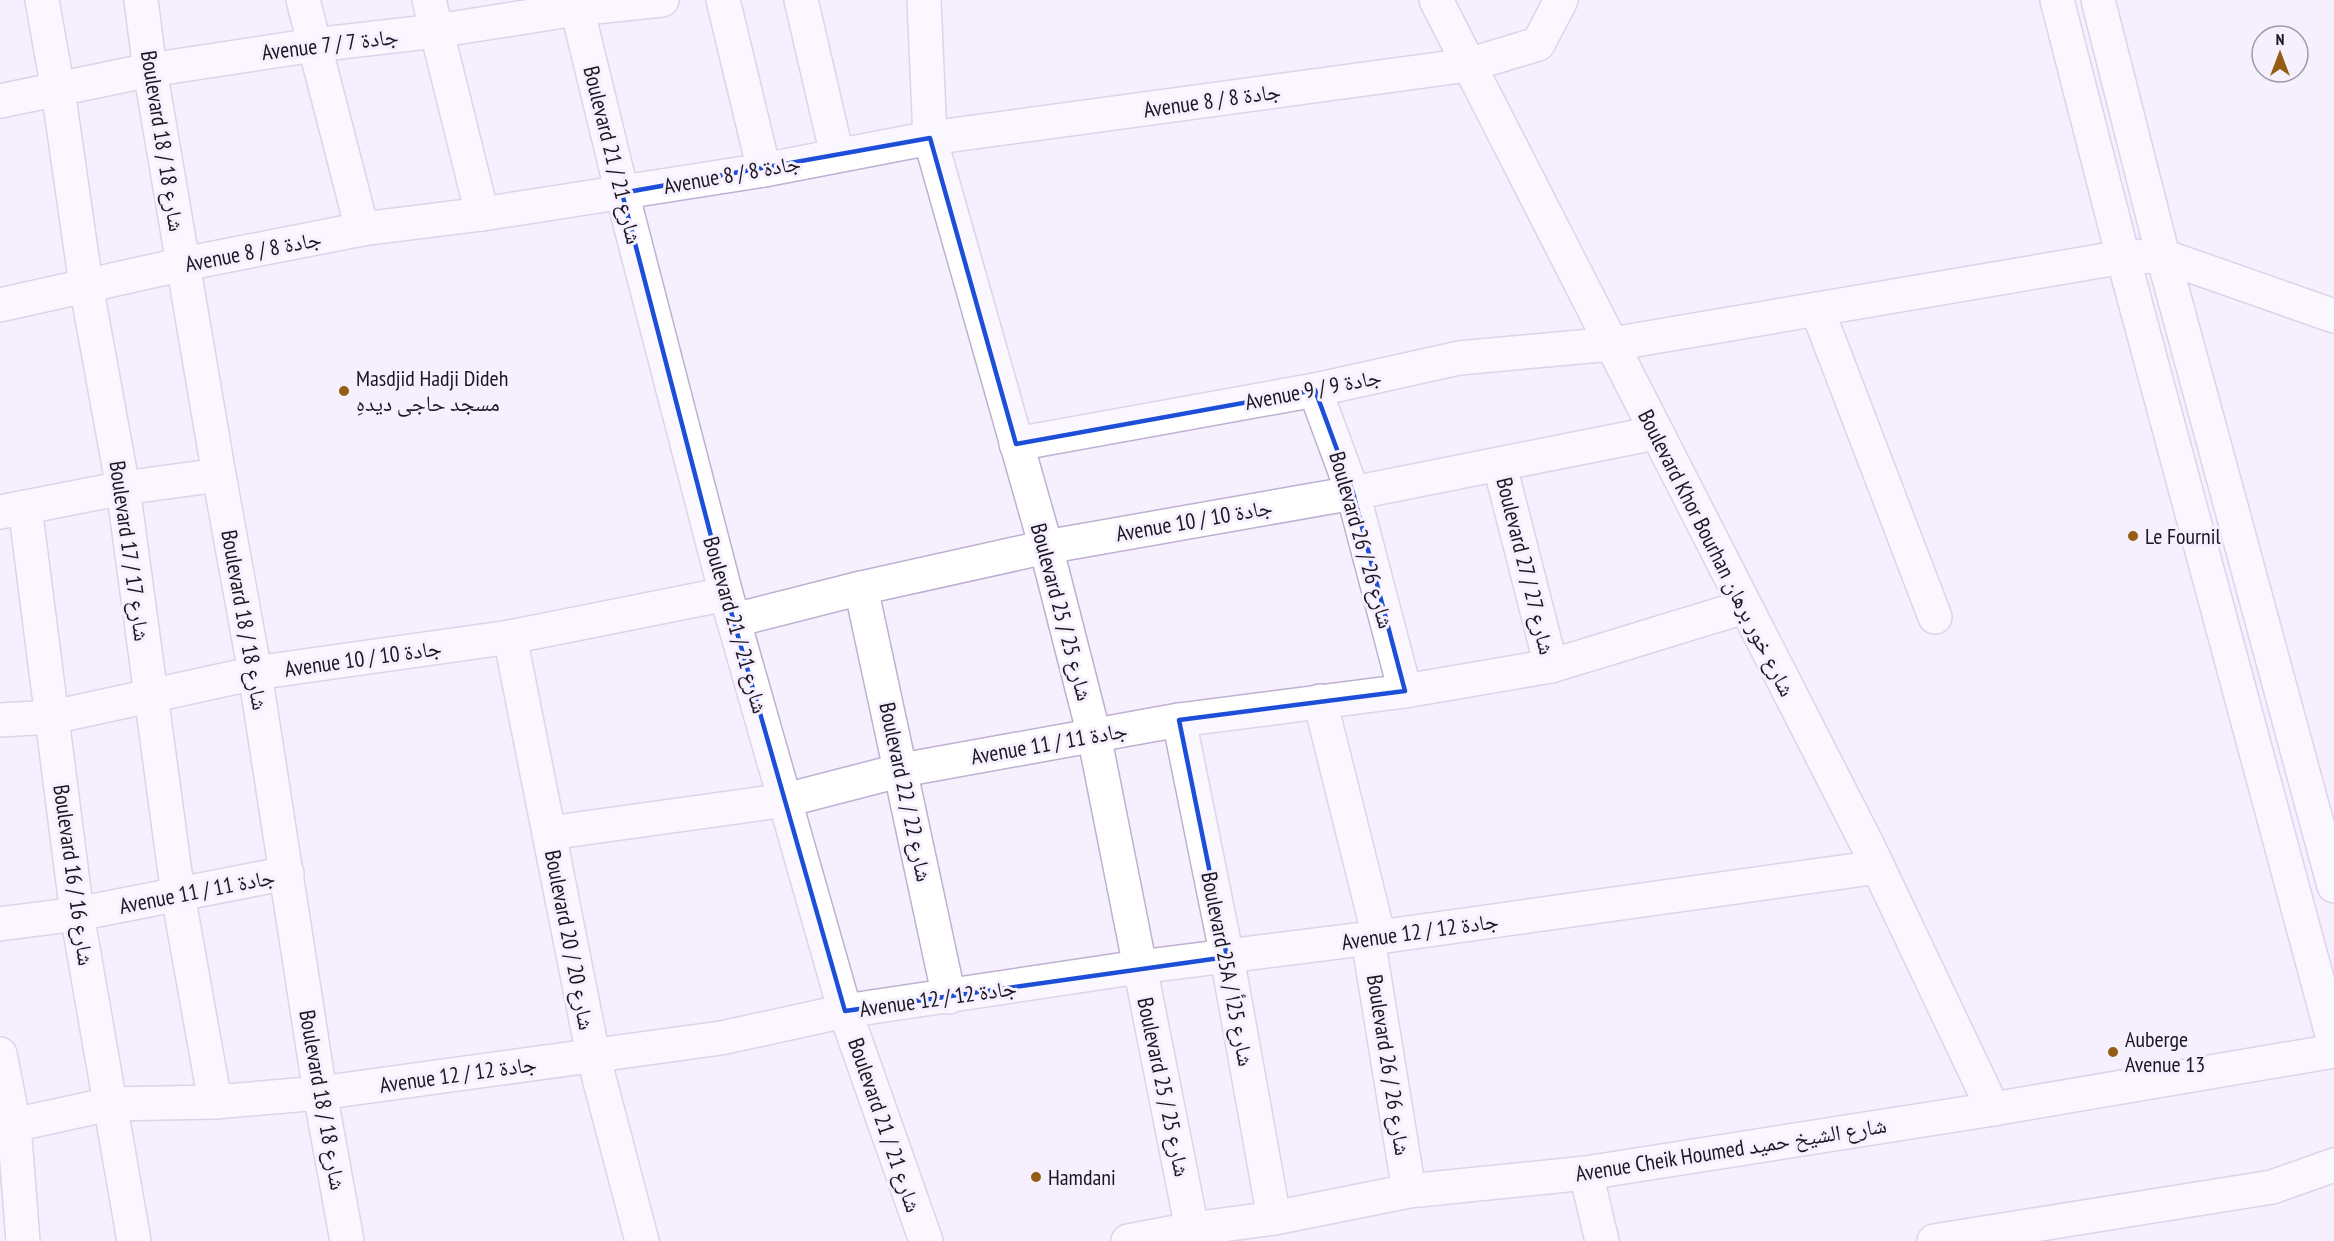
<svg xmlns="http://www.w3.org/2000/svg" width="2334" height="1241" viewBox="0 0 2334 1241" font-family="'PT Sans Narrow','Noto Naskh Arabic',sans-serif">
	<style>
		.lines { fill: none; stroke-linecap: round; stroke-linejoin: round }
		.minor-casing { stroke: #beb0d2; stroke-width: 36 }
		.primary-casing { stroke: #beb0d2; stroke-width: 36 }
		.minor { stroke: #fff; stroke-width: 33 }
		.primary { stroke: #fff; stroke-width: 33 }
		.marked { fill: none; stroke: #1d4ed8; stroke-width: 4.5; stroke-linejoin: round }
		.poi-dot { fill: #945c15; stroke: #f6f0fe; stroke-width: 2 }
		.labels { text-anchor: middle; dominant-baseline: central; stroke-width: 6; stroke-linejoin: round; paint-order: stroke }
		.street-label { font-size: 22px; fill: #1b1622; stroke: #f6f0fe }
		.poi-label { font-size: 22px; fill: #1b1622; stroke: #f6f0fe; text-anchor: start }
	</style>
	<rect width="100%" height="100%" fill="#f6f0fe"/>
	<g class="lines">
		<!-- minor casing -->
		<g class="minor-casing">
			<g id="minor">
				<path d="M42 0 58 90 86 285 123 488 178 895 215 1102"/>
				<path d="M141 0 150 70 219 475 255 673 320 1093 347 1241"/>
				<path d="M303 0 362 229"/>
				<path d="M429 0 482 214"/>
				<path d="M575 0 622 193 726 594 845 1011 926 1241"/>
				<path d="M723 0 764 170"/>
				<path d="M801 0 837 155"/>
				<path d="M924 0 930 138 1046 547 1094 735 1192 1229"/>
				<path d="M1436 0 1868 846 1993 1109"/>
				<path d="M0 101 150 70 314 45 436 31 576 9 662 0"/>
				<path d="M0 305 184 264 362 229 482 214 764 170 930 138 1468 65 1538 44 1561 0"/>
				<path d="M1817 309 1935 617"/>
				<path d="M1315 390 1353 493 1405 691"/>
				<path d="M1016 444 1315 390 1459 358 1612 344 2123 257 2163 256 2334 316"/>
				<path d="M1500 466 1551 666"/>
				<path d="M25 507 77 914 134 1241"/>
				<path d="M0 512 123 488 219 475"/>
				<path d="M861 588 949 997"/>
				<path d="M735 620 861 588 1046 547 1353 493 1655 433"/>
				<path d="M510 637 593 1055 642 1241"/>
				<path d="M1320 701 1379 937"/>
				<path d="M0 720 53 717 255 673 510 637 726 594"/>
				<path d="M1179 720 1227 957 1274 1218"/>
				<path d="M549 833 786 800 902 770 1179 720 1405 691 1551 666 1744 607"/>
				<path d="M0 924 77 914 287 873"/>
				<path d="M1368 939 1409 1191"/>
				<path d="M0 1054 14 1125 23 1241"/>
				<path d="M0 1128 110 1104 215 1102 320 1093 721 1038 845 1011 1139 967 1379 937 1878 867"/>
				<path d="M1586 1173 1602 1241"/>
			</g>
		</g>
		<!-- primary casing -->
		<g class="primary-casing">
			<g id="primary">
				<path d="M2057 0 2123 257 2334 1042"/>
				<path d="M2098 0 2163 256 2334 886"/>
				<path d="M1128 1241 1192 1229 1274 1218 1409 1191 1586 1173 1993 1109 2334 1051"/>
				<path d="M1934 1241 2272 1187 2334 1165"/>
			</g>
		</g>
		<!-- minor -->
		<use href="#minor" class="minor"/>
		<!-- primary -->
		<use href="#primary" class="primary"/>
	</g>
	<!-- marked area -->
	<path d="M0 0H2334V1241H0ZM930 138 1016 444 1315 390 1353 493 1405 691 1179 720 1227 957 845 1011 726 594 622 193Z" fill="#f6f0fe" fill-opacity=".55" fill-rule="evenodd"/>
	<path class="marked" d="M930 138 1016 444 1315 390 1353 493 1405 691 1179 720 1227 957 845 1011 726 594 622 193Z"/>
	<!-- markers -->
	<g class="poi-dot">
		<circle cx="344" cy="391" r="6"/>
		<circle cx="2133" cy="536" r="6"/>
		<circle cx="2113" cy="1052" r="6"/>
		<circle cx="1036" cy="1177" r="6"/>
	</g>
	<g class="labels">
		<!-- street labels -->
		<g class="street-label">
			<text transform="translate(330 44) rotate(-7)">Avenue 7 / جادة 7</text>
			<text transform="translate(1212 100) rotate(-8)">Avenue 8 / جادة 8</text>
			<text transform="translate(163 141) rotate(81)">Boulevard 18 / شارع 18</text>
			<text transform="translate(613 155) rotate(76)">Boulevard 21 / شارع 21</text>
			<text transform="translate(732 174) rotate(-10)">Avenue 8 / جادة 8</text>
			<text transform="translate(253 251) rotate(-11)">Avenue 8 / جادة 8</text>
			<text transform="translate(1313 389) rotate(-11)">Avenue 9 / جادة 9</text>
			<text transform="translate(1194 520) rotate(-10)">Avenue 10 / جادة 10</text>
			<text transform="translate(1362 540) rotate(74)">Boulevard 26 / شارع 26</text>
			<text transform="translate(130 551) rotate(82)">Boulevard 17 / شارع 17</text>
			<text transform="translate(1717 553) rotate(63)">Boulevard Khor Bourhan شارع خور برهان</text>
			<text transform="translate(1526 566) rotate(76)">Boulevard 27 / شارع 27</text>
			<text transform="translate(1062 612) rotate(75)">Boulevard 25 / شارع 25</text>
			<text transform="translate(245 620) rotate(80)">Boulevard 18 / شارع 18</text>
			<text transform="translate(736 625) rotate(74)">Boulevard 21 / شارع 21</text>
			<text transform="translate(363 658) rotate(-8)">Avenue 10 / جادة 10</text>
			<text transform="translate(1049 743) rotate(-10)">Avenue 11 / جادة 11</text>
			<text transform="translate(906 792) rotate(78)">Boulevard 22 / شارع 22</text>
			<text transform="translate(74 875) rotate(82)">Boulevard 16 / شارع 16</text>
			<text transform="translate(197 891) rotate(-11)">Avenue 11 / جادة 11</text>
			<text transform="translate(1420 931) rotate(-8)">Avenue 12 / جادة 12</text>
			<text transform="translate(570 940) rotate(79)">Boulevard 20 / شارع 20</text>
			<text transform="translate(1228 969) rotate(79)">Boulevard 25A / شارع 25أ</text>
			<text transform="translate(938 998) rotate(-8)">Avenue 12 / جادة 12</text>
			<text transform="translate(1389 1065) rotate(81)">Boulevard 26 / شارع 26</text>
			<text transform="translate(458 1074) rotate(-8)">Avenue 12 / جادة 12</text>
			<text transform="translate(1164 1087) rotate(78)">Boulevard 25 / شارع 25</text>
			<text transform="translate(323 1100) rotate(80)">Boulevard 18 / شارع 18</text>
			<text transform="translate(885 1125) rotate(71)">Boulevard 21 / شارع 21</text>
			<text transform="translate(1731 1149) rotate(-9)">Avenue Cheik Houmed شارع الشيخ حميد</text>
		</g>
		<!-- poi labels -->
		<g class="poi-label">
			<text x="356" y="378">Masdjid Hadji Dideh<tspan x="356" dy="25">مسجد حاجی دیدهِ</tspan></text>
			<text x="2145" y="536">Le Fournil</text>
			<text x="2125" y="1039">Auberge<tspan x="2125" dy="25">Avenue 13</tspan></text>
			<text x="1048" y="1177">Hamdani</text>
		</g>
	</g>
	<!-- north arrow -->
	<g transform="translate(2280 54)"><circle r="28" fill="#f6f0fe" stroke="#9e99a6" stroke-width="1.5"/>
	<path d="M0-4.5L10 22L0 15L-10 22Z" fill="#945c15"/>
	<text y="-9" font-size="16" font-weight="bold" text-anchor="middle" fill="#1b1622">N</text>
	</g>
</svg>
